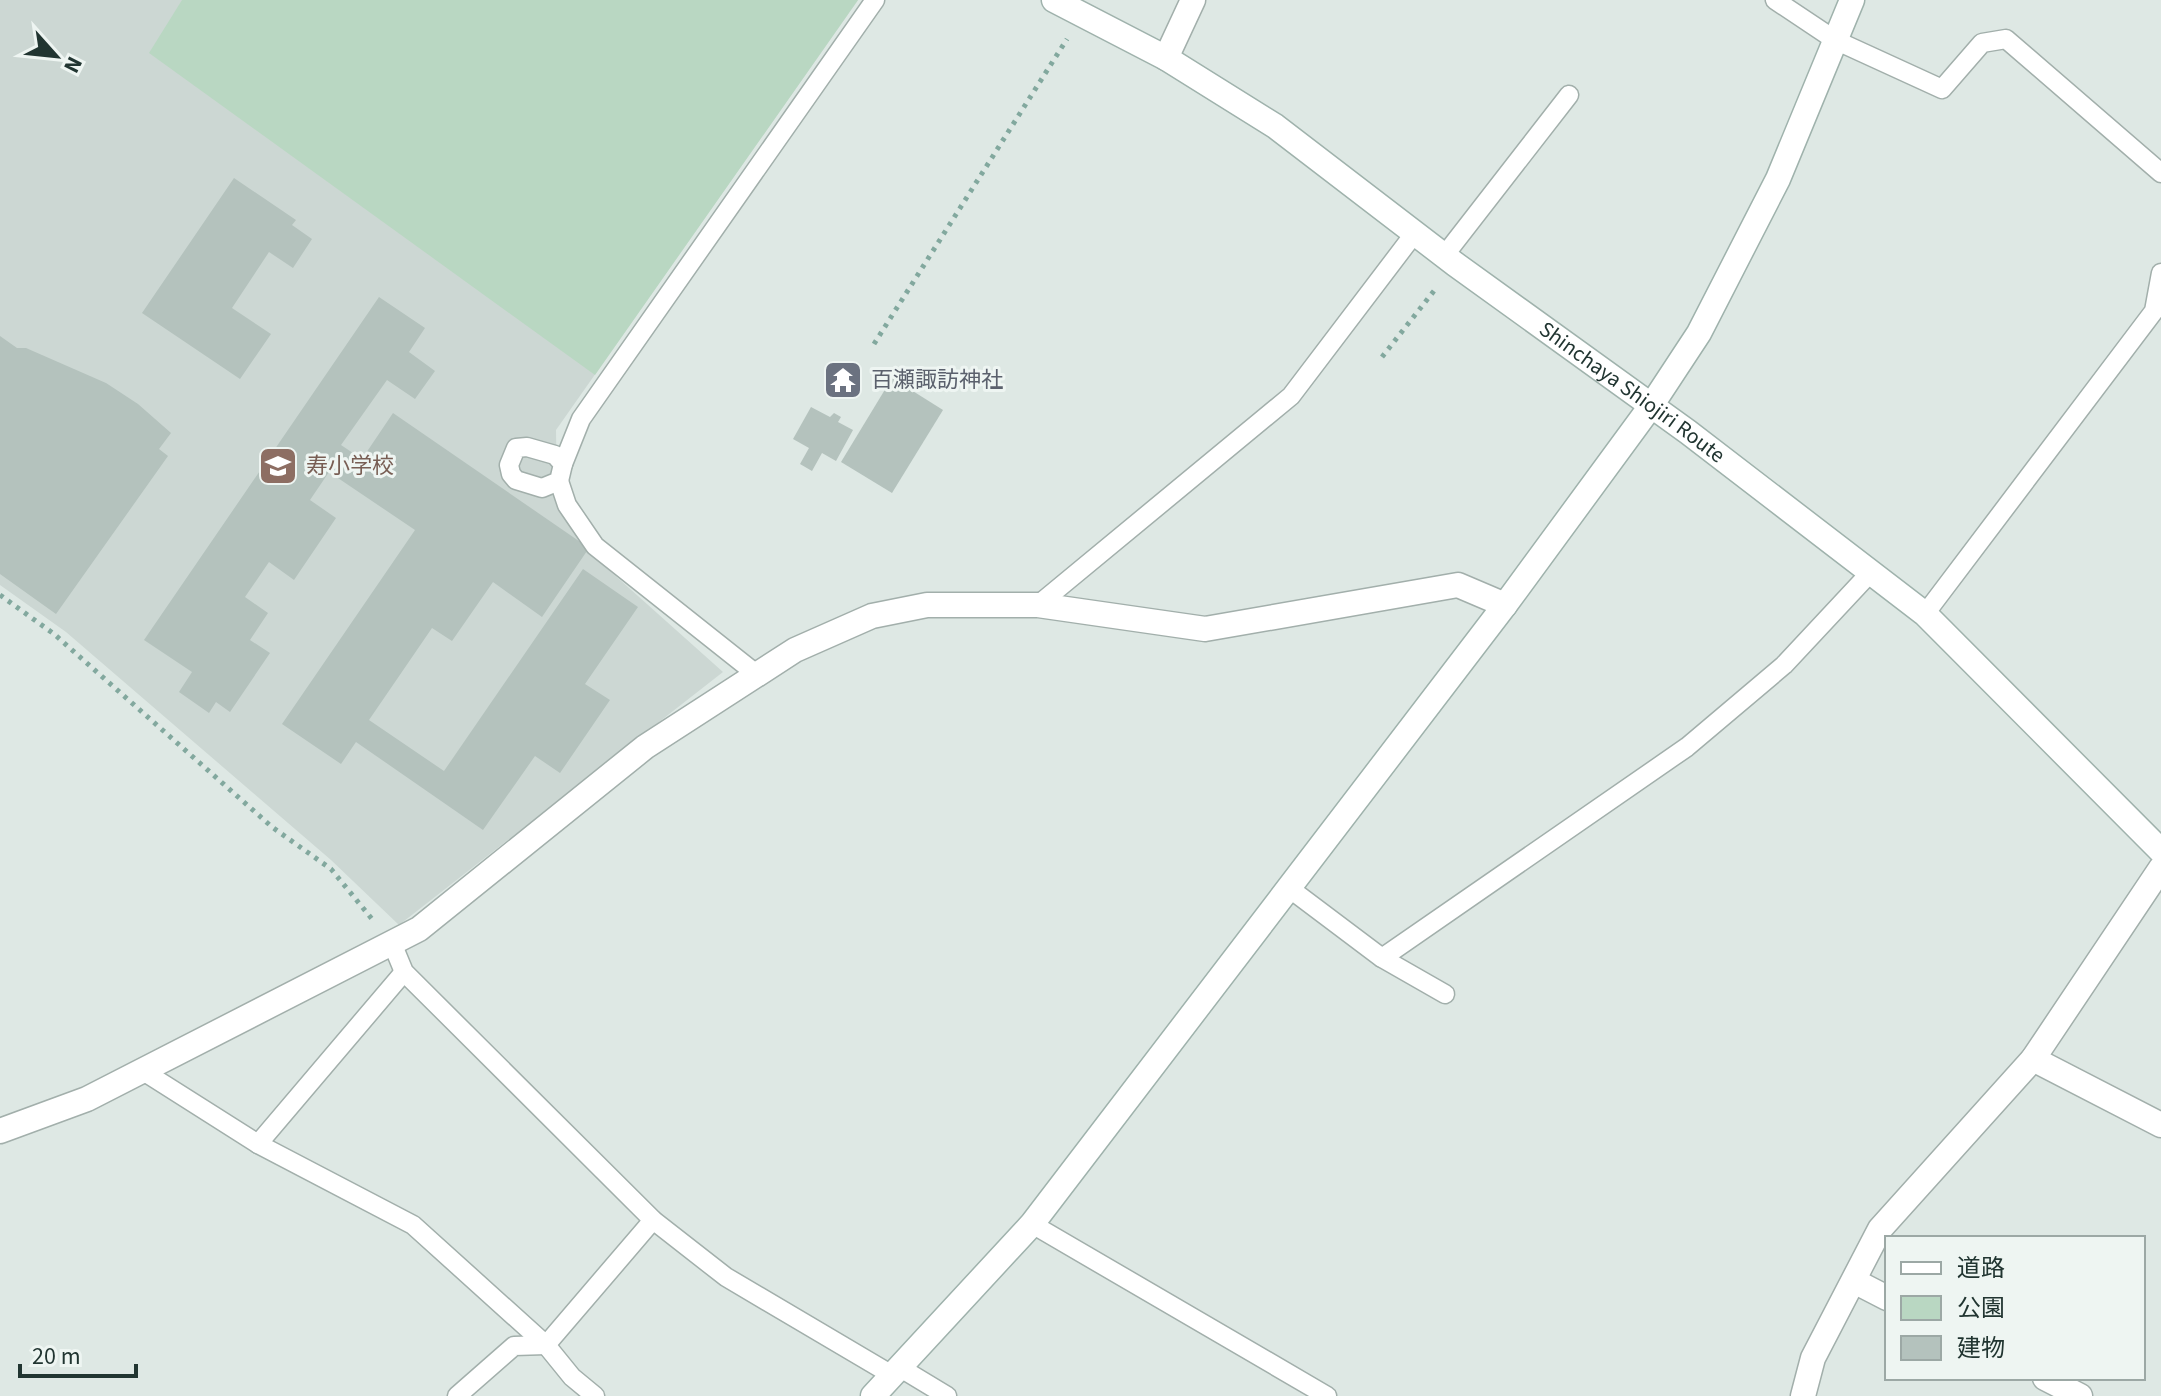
<svg xmlns="http://www.w3.org/2000/svg" width="2161" height="1396" viewBox="0 0 2161 1396" font-family="'Source Sans 3','Noto Sans JP',sans-serif">
	<style>
		.built { fill: #ccd7d3 }
		.green { fill: #b9d7c2 }
		.building { fill: #b4c2bd }
		.lines { fill: none; stroke-linecap: round; stroke-linejoin: round }
		.lane-casing { stroke: #a2afab; stroke-width: 21 }
		.street-casing { stroke: #a2afab; stroke-width: 27 }
		.secondary-casing { stroke: #9fb2ac; stroke-width: 27 }
		.path { stroke: #82a89e; stroke-width: 5; stroke-dasharray: 4 6; stroke-linecap: butt }
		.lane { stroke: #fff; stroke-width: 18 }
		.street { stroke: #fff; stroke-width: 24 }
		.secondary { stroke: #fff; stroke-width: 24 }
		.labels { text-anchor: middle; dominant-baseline: central; stroke-width: 6; stroke-linejoin: round; paint-order: stroke }
		.worship-label { font-size: 22px; fill: #5b616d; stroke: #eef5f2; text-anchor: start }
		.street-label { font-size: 22px; fill: #213531; stroke: #eef5f2 }
		.education-label { font-size: 22px; fill: #785e54; stroke: #eef5f2; text-anchor: start }
	</style>
	<rect width="100%" height="100%" fill="#dee8e4"/>
	<!-- built -->
	<path class="built" d="M0 0H858L556 430 557 501 591 554 723 672 399 925 331 860 66 632 0 585Z"/>
	<!-- green -->
	<path class="green" d="M182 0H858L595 375 149 53Z"/>
	<!-- building -->
	<g class="building">
		<path d="M234 178 296 220 292 225 312 239 293 268 269 252 232 308 271 334 240 379 142 313Z"/>
		<path d="M379 297 425 328 409 352 435 371 415 399 387 380 341 445 362 459 393 413 589 548 542 617 493 582 452 641 432 628 369 720 444 771 583 569 638 607 585 684 610 700 560 773 535 756 483 830 356 742 341 764 282 724 415 530 329 472 310 500 336 518 294 580 269 562 245 597 268 613 250 640 270 653 230 712 216 702 209 713 179 692 192 672 144 640Z"/>
		<path d="M0 336 17 348H26L106 383 138 404 171 433 159 449 168 456 56 614 0 574Z"/>
		<path d="M892 378 943 410 892 493 841 462Z"/>
		<path d="M811 407 830 417 834 413 841 417 838 422 853 430 836 461 822 453 812 471 800 464 809 448 793 439Z"/>
	</g>
	<g class="lines">
		<!-- lane casing -->
		<g class="lane-casing">
			<g id="lane">
				<path d="M1775 0 1835 40 1942 89 1982 43 2006 39 2161 173"/>
				<path d="M1444 256 1569 95"/>
				<path d="M527 447 555 455 563 464 559 481 542 488 516 480 511 474 509 465 516 448Z"/>
				<path d="M563 464 581 419 875 0"/>
				<path d="M559 481 567 505 595 546 755 673"/>
				<path d="M1038 605 1291 396 1414 234"/>
				<path d="M1925 614 2154 311 2161 273"/>
				<path d="M1289 888 1382 958 1445 994"/>
				<path d="M392 943 404 972 653 1220 726 1277 892 1375"/>
				<path d="M1382 958 1687 747 1784 665 1870 573"/>
				<path d="M143 1071 258 1144 413 1225 546 1345 572 1377 595 1396"/>
				<path d="M258 1144 404 972"/>
				<path d="M1032 1224 1327 1396"/>
				<path d="M899 1367 947 1396"/>
				<path d="M457 1396 514 1346 546 1345 653 1220"/>
			</g>
		</g>
		<!-- street casing -->
		<g class="street-casing">
			<g id="street">
				<path d="M1166 58 1193 0"/>
				<path d="M2033 1059 2161 1125"/>
				<path d="M0 1131 87 1099 419 929 645 747 795 650 872 616 927 605H1038L1205 629 1458 585 1505 605"/>
				<path d="M1854 1281 1887 1298"/>
				<path d="M2045 1378 2080 1396"/>
				<path d="M1803 1396 1813 1358 1880 1229 2033 1059 2161 868"/>
			</g>
		</g>
		<!-- secondary casing -->
		<g class="secondary-casing">
			<g id="secondary">
				<path id="s1" d="M1054 0 1166 58 1275 126 1455 264 1688 432 1925 614 2161 851"/>
				<path d="M873 1396 1032 1224 1505 605 1651 406 1699 333 1778 179 1852 0"/>
			</g>
		</g>
		<!-- path -->
		<g class="path">
			<path d="M874 344 1067 39"/>
			<path d="M1382 357 1437 287"/>
			<path d="M0 595 54 634 272 827 331 869 372 919"/>
		</g>
		<!-- lane -->
		<use href="#lane" class="lane"/>
		<!-- street -->
		<use href="#street" class="street"/>
		<!-- secondary -->
		<use href="#secondary" class="secondary"/>
	</g>
	<!-- icons -->
	<defs>
		<g id="temple-square" transform="scale(2)"><rect x="-9" y="-9" width="18" height="18" rx="4" fill="#6b7280" stroke="#eef5f2"/><path d="M0-6L5-2H3V0L6.5 2.5H4V6H1.5V3h-3V6H-4V2.5H-6.5L-3 0V-2H-5Z" fill="#fff"/></g>
		<g id="school-square" transform="scale(2)"><rect x="-9" y="-9" width="18" height="18" rx="4" fill="#8d6e63" stroke="#eef5f2"/><path d="M0-5L7-2L0 1L-7-2ZM-4 1L0 2.5L4 1V4Q0 6-4 4Z" fill="#fff"/></g>
	</defs>
	<g fill-rule="evenodd">
		<use href="#temple-square" x="843" y="380"/>
		<use href="#school-square" x="278" y="466"/>
	</g>
	<g class="labels">
		<!-- worship labels -->
		<g class="worship-label">
			<text x="871" y="380">百瀬諏訪神社</text>
		</g>
		<!-- street labels -->
		<g class="street-label">
			<text stroke="none"><textPath href="#s1" startOffset="700">Shinchaya Shiojiri Route</textPath></text>
		</g>
		<!-- education labels -->
		<g class="education-label">
			<text x="306" y="466">寿小学校</text>
		</g>
	</g>
	<!-- legend -->
	<rect x="1885" y="1236" width="260" height="144" fill="#eef5f2" stroke="#9ca8a5" stroke-width="2"/>
	<rect x="1901" y="1262" width="40" height="12" fill="#ffffff" stroke="#9ca8a5" stroke-width="2"/>
	<text x="1957" y="1276" font-size="24" fill="#213531">道路</text>
	<rect x="1901" y="1296" width="40" height="24" fill="#b9d7c2" stroke="#9ca8a5" stroke-width="2"/>
	<text x="1957" y="1316" font-size="24" fill="#213531">公園</text>
	<rect x="1901" y="1336" width="40" height="24" fill="#b4c2bd" stroke="#9ca8a5" stroke-width="2"/>
	<text x="1957" y="1356" font-size="24" fill="#213531">建物</text>
	<!-- north arrow -->
	<g transform="translate(56 56) rotate(117)" stroke="#eef5f2" stroke-width="6" paint-order="stroke">
	<path d="M0-6L14 30L0 20L-14 30Z" fill="#213531"/>
	<text y="-12" font-size="22" font-weight="bold" text-anchor="middle" fill="#213531">N</text>
	</g>
	<!-- scale -->
	<path d="M20 1364v12h116v-12" fill="none" stroke="#213531" stroke-width="4"/>
	<text x="32" y="1364" font-size="24" fill="#213531" stroke="#eef5f2" stroke-width="6" paint-order="stroke">20 m</text>
</svg>
